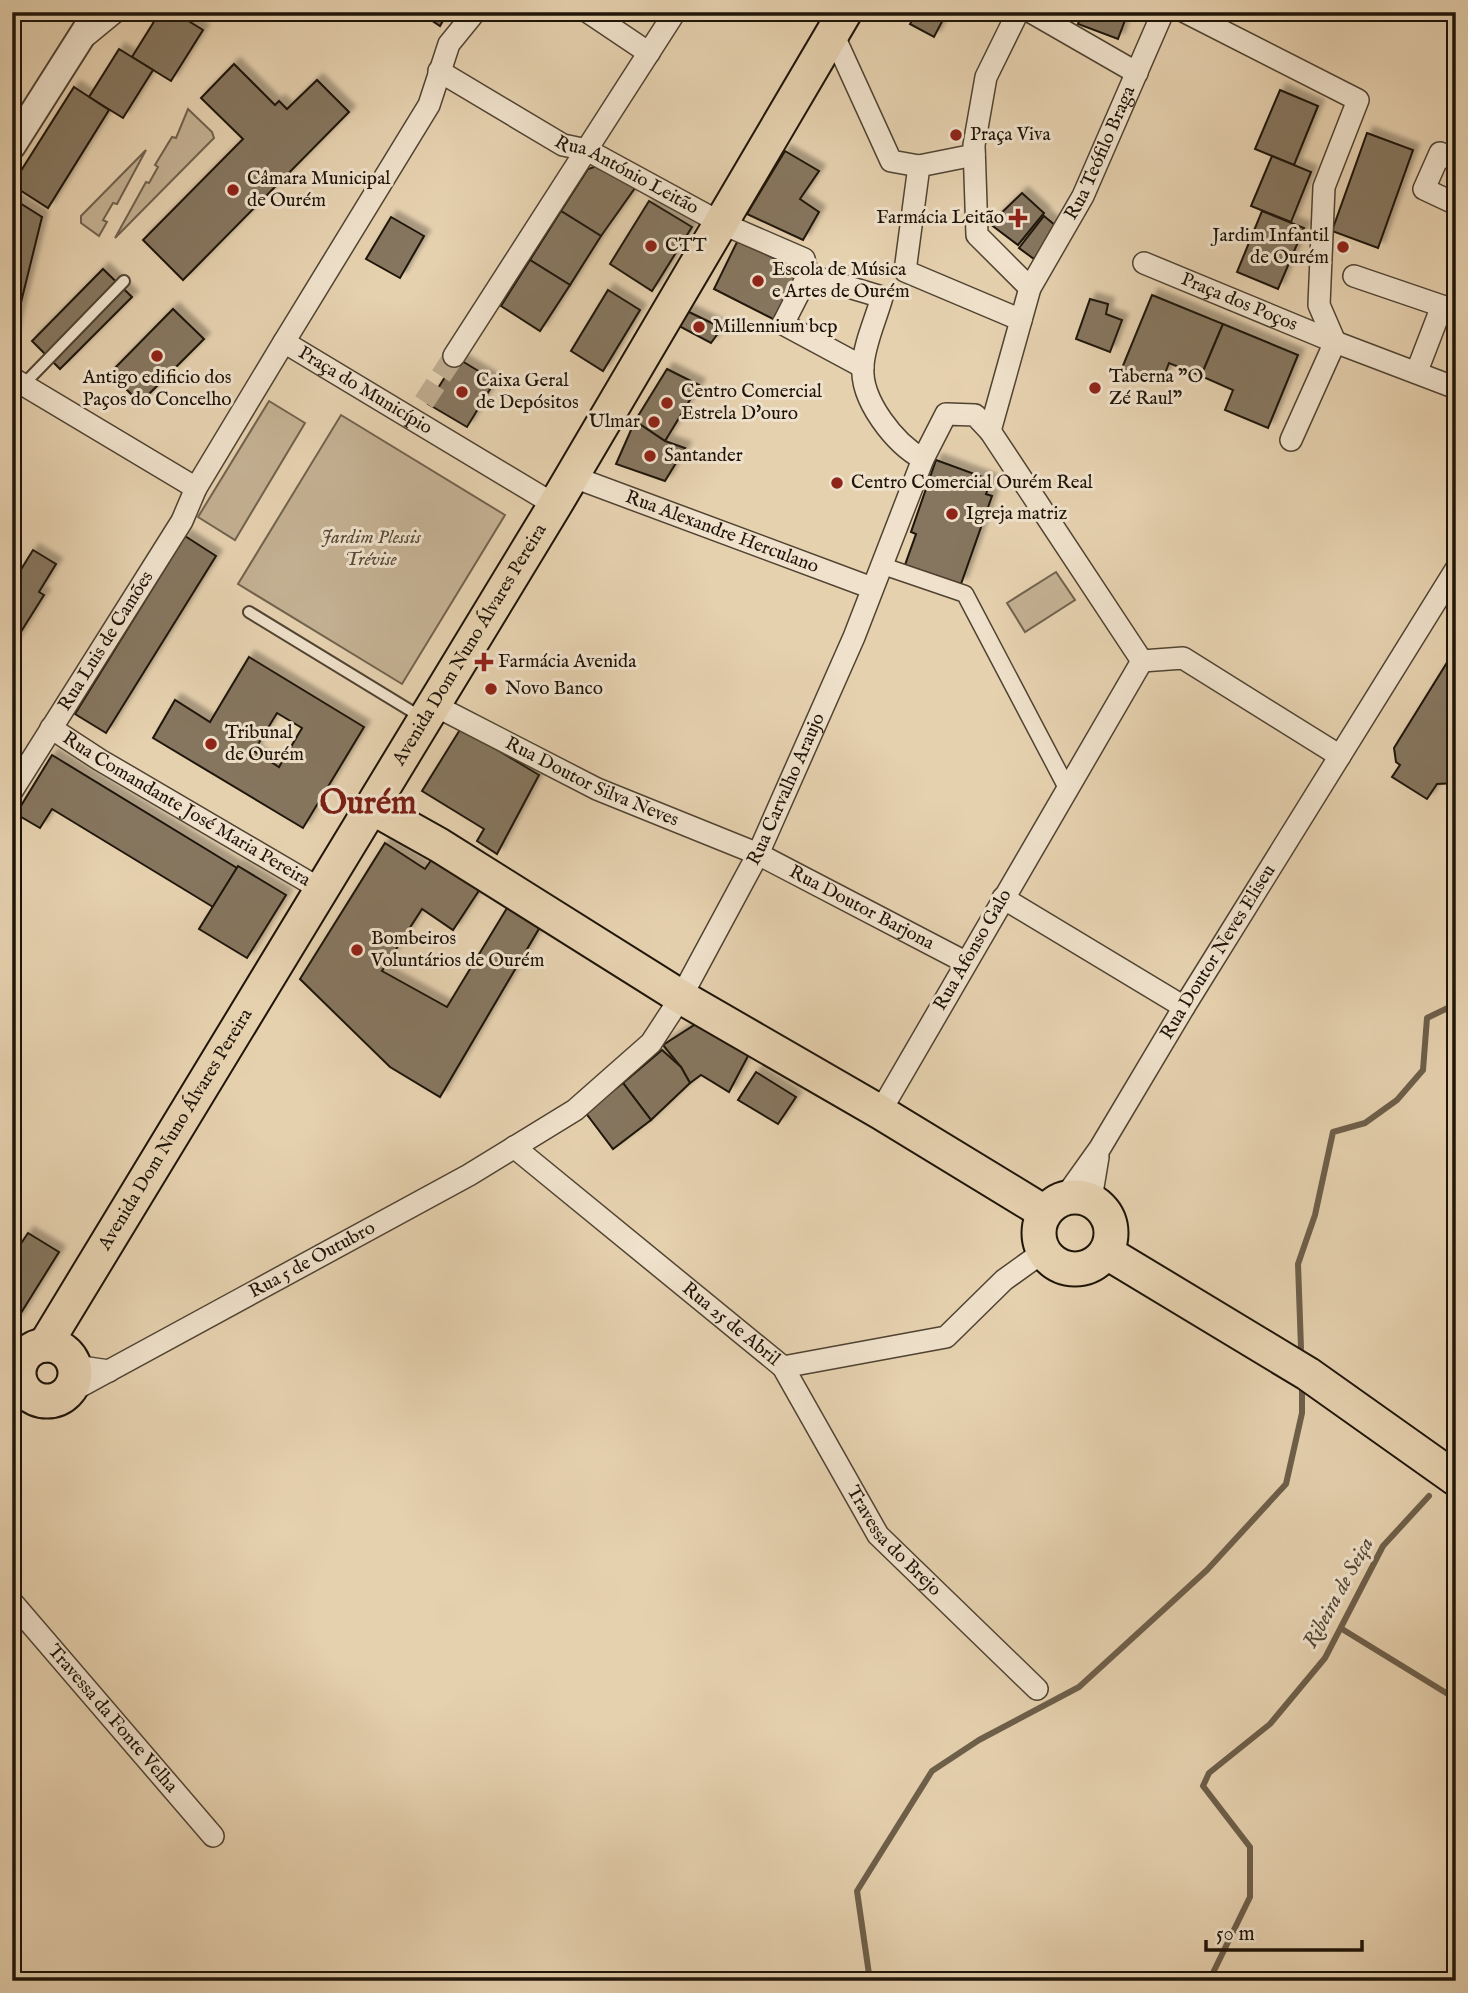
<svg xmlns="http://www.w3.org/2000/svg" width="1468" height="1993" viewBox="0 0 1468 1993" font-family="'IM FELL English',serif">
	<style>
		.green { fill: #c4b193; stroke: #71624e; stroke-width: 2 }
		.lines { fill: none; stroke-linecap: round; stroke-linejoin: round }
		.stream { stroke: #6d5f4a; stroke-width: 6 }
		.building { fill: #86765f; stroke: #1e1408; stroke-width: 2; fill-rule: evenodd; filter: url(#shadow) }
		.minor-tunnel { stroke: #beab8e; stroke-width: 21; stroke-dasharray: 21 10; stroke-linecap: butt }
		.service-casing { stroke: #504332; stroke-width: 14 }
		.pedestrian-casing { stroke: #504332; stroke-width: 19 }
		.minor-casing { stroke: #504332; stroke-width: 24 }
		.tertiary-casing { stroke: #504332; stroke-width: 30 }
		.primary-casing { stroke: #1e1408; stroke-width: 37 }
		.service { stroke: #efe1cb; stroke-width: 10 }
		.pedestrian { stroke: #efe1cb; stroke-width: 16 }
		.minor { stroke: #efe1cb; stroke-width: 21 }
		.tertiary { stroke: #efe1cb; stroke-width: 26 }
		.primary { stroke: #e6d1af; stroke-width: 33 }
		.poi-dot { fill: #8f2418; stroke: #efe1cb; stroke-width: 2.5 }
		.labels { text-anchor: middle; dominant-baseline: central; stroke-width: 6; stroke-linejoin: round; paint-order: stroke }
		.poi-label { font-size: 19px; fill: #1e1408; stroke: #efe1cb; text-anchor: start }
		.street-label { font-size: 19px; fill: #1e1408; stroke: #efe1cb }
		.park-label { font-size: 19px; font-style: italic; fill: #584b39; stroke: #efe1cb }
		.water-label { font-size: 21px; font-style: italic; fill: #534634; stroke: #efe1cb }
		.town-label { font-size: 33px; font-weight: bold; fill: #7a1f14; stroke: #efe1cb }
	</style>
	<defs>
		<filter id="shadow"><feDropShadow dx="6" dy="-6" stdDeviation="2" flood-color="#0004"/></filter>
	</defs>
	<rect width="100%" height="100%" fill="#e6d1af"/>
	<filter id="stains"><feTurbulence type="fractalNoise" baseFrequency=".00286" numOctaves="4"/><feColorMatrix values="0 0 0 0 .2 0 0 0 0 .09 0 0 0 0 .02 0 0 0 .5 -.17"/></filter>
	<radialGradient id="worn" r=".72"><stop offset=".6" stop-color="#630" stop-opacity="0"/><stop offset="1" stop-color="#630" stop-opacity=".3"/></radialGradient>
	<!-- green -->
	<g class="green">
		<path d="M188 109 212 132 214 138 115 238 146 182 149 183 158 167 155 165 172 137 176 138Z"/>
		<path d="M146 150 117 204 113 203 103 220 107 222 99 236 81 223V216Z"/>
		<path d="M269 401 305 423 235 540 198 517Z"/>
		<path d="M341 415 505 515 402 684 238 584Z"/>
		<path d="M1056 572 1075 600 1025 632 1007 603Z"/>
	</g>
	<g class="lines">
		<!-- stream -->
		<g class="stream">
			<path d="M1301 1348 1298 1264 1315 1215 1333 1132 1365 1123 1397 1100 1423 1070 1427 1018 1456 1004"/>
			<path d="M1342 1629 1456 1699"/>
			<path d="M870 1981 857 1891 932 1771 979 1740 1079 1687 1207 1570 1286 1484 1302 1413V1391"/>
			<path d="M1209 1981 1250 1897V1847L1203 1786 1209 1773 1270 1724 1325 1658 1383 1546 1429 1496"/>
		</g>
	</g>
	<!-- building -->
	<g class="building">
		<path d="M160 12H174L203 30 171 81 132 57Z"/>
		<path d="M419 12H448L440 26Z"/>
		<path d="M917 12H947L934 37 910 24Z"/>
		<path d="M1082 12H1128L1118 39 1078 24Z"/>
		<path d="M119 49 153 70 123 118 89 97Z"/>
		<path d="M234 64 275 105 279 101 287 109 317 80 349 112 183 280 143 240 243 139 201 98Z"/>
		<path d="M74 87 109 110 48 208 12 185Z"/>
		<path d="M1280 90 1318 106 1294 165 1255 149Z"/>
		<path d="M1367 133 1413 150 1378 248 1332 231Z"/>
		<path d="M785 151 819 171 800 199 819 212 803 240 747 214Z"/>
		<path d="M1272 156 1311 172 1291 222 1251 206Z"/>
		<path d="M600 165 635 188 601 236 561 211 588 169Z"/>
		<path d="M1022 193 1044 213 1018 245 990 224Z"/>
		<path d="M12 198 42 217 12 339Z"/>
		<path d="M649 201 692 227 652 291 610 264Z"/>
		<path d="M561 211 601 236 570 285 530 260Z"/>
		<path d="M1262 211 1304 228 1278 289 1237 272Z"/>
		<path d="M1044 216 1056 226 1034 259 1019 248Z"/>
		<path d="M391 217 424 236 400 278 366 259Z"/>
		<path d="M738 240 803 273 779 322 714 289Z"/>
		<path d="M530 260 570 285 540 331 501 306Z"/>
		<path d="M103 269 132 297 60 369 32 341Z"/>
		<path d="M608 290 640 310 603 371 571 351Z"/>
		<path d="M1152 295 1223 324 1201 376 1169 363 1161 384 1122 368Z"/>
		<path d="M1090 299 1108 304 1106 314 1122 320 1110 352 1076 339Z"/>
		<path d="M173 309 204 339 140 403 110 373Z"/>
		<path d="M687 311 722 328 711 343 677 325Z"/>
		<path d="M1223 324 1298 355 1268 428 1225 410 1233 390 1201 376Z"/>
		<path d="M457 358 495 381 467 427 428 404Z"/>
		<path d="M667 369 699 385 665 441 635 421Z"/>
		<path d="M635 421 665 441 685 448 665 481 616 464Z"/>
		<path d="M936 460 991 480 986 494 992 496 961 584 905 565 916 534 911 532Z"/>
		<path d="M185 536 216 556 106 733 75 714Z"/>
		<path d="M33 550 56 564 39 592 44 595 12 646V584Z"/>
		<path d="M1456 648V783L1437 784 1427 799 1392 777 1400 765 1396 762 1394 748Z"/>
		<path d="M249 657 364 727 303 828 153 738 175 700 210 722ZM277 713 302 728 279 767 254 751Z"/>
		<path d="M461 728 539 775 497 854 477 841 484 829 422 791Z"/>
		<path d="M52 755 237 868 213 907 52 809 40 828 16 814Z"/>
		<path d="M385 843 425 869 432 859 480 889 453 930 422 909 382 971 447 1007 507 908 540 927 440 1097 390 1067 300 979Z"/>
		<path d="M238 866 286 895 247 958 199 929Z"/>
		<path d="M699 1022 749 1054 729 1092 701 1075 690 1083 681 1067 663 1045Z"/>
		<path d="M662 1050 681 1067 690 1083 651 1120 623 1083Z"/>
		<path d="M756 1072 796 1097 778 1124 738 1100Z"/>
		<path d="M623 1083 651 1120 613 1149 585 1112Z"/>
		<path d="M28 1233 59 1252 16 1321 12 1319V1257Z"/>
	</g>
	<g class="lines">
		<!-- minor-tunnel -->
		<path class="minor-tunnel" d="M424 402 454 356"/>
		<!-- service casing -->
		<g class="service-casing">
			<g id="service">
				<path d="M23 385 124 281"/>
				<path d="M249 612 421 717"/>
			</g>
		</g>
		<!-- pedestrian casing -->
		<g class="pedestrian-casing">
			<path id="pedestrian" d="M880 565 965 594 1067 788"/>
		</g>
		<!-- minor casing -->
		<g class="minor-casing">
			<g id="minor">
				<path d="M588 12 649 53"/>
				<path d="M1018 12 986 77 974 145 977 235 1030 288"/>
				<path d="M1031 12 1137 73"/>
				<path d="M1185 12 1358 100 1324 187 1319 305 1335 342"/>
				<path d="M833 34 891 161 919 166"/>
				<path d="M87 35 115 12"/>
				<path id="s1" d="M439 71 563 145 587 150 721 223 804 259 808 275"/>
				<path d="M974 155 919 166 905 271 1021 320"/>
				<path d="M1456 161 1440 153 1424 189 1456 204"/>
				<path id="s2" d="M1144 263 1335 342 1456 388"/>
				<path d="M808 275 882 297C876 319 864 344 863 366 860 400 895 444 923 459"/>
				<path d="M808 275 783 324 863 367"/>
				<path d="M1354 276 1442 306 1417 371"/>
				<path d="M284 342 429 105 449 44 475 12"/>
				<path d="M454 356 675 12"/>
				<path d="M12 378 196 488"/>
				<path id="s3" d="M990 431 1030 288 1083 196 1163 12"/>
				<path d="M1291 440 1335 342"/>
				<path id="s4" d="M571 476 872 588"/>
				<path d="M1142 661 1183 658 1340 756"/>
				<path id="s5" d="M432 704 597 789 758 854 965 962"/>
				<path id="s6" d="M51 728 100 760 322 890"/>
				<path id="s7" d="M12 791 182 521 196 488 284 342 555 505"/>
				<path d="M1003 898 1184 1007"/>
				<path id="s8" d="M514 1147 783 1367 878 1535 1037 1689"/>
				<path id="s9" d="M1065 1197 1100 1148 1184 1007 1456 569"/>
				<path d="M1091 1199 1098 1157"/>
				<path d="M12 1353 22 1359"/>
				<path d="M75 1366 109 1371"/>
				<path d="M783 1367 946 1337 1004 1280 1043 1252"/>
				<path id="s10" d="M68 1393 469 1175 575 1110 651 1043 681 997 758 854 854 637 923 459 946 414 975 415 990 431 1142 661 880 1112"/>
				<path id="s11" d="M12 1602 213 1836"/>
			</g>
		</g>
		<!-- tertiary casing -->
		<g class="tertiary-casing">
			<path id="tertiary" d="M12 146 97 12"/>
		</g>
		<!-- primary casing -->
		<g class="primary-casing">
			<g id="primary">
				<path d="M373 808 439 845 681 997 880 1112 1044 1212"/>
				<circle cx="1075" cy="1233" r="36"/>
				<path d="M1106 1252 1308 1374 1456 1479"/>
				<circle cx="47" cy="1373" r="28"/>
				<path id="s12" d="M45 1345 555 505 845 12"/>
			</g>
		</g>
		<!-- service -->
		<use href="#service" class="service"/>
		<!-- pedestrian -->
		<use href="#pedestrian" class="pedestrian"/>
		<!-- minor -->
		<use href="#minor" class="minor"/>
		<!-- tertiary -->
		<use href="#tertiary" class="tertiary"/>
		<!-- primary -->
		<use href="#primary" class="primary"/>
	</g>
	<!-- markers -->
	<g class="poi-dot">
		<circle cx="956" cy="135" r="7"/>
		<circle cx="233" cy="190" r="7"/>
		<path d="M1014.5 207.5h7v7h7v7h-7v7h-7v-7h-7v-7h7z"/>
		<circle cx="651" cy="246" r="7"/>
		<circle cx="1343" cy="247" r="7"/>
		<circle cx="758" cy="281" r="7"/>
		<circle cx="699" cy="327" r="7"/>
		<circle cx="157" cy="356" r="7"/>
		<circle cx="1095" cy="388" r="7"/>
		<circle cx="462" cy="392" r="7"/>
		<circle cx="667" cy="403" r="7"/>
		<circle cx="654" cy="422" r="7"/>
		<circle cx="650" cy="456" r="7"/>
		<circle cx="837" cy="483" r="7"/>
		<circle cx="952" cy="514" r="7"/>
		<path d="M480.5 651.5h7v7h7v7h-7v7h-7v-7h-7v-7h7z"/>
		<circle cx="491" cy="689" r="7"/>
		<circle cx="211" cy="744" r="7"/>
		<circle cx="357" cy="950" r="7"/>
	</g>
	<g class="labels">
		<!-- poi labels -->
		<g class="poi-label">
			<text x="970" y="135">Praça Viva</text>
			<text x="247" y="179">Câmara Municipal<tspan x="247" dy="22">de Ourém</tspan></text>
			<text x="1004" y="218" text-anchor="end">Farmácia Leitão</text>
			<text x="1329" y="236" text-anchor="end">Jardim Infantil<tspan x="1329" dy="22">de Ourém</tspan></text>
			<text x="665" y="246">CTT</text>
			<text x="772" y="270">Escola de Música<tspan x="772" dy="22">e Artes de Ourém</tspan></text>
			<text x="713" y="327">Millennium bcp</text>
			<text x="1109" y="377">Taberna "O<tspan x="1109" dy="22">Zé Raul"</tspan></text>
			<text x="157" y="378" text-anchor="middle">Antigo edificio dos<tspan x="157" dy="22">Paços do Concelho</tspan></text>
			<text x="476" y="381">Caixa Geral<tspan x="476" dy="22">de Depósitos</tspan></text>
			<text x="681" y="392">Centro Comercial<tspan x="681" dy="22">Estrela D'ouro</tspan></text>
			<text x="640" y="422" text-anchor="end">Ulmar</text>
			<text x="664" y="456">Santander</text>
			<text x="851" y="483">Centro Comercial Ourém Real</text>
			<text x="966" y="514">Igreja matriz</text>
			<text x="498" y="662">Farmácia Avenida</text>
			<text x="505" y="689">Novo Banco</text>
			<text x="225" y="733">Tribunal<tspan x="225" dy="22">de Ourém</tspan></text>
			<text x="371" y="939">Bombeiros<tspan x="371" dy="22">Voluntários de Ourém</tspan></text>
		</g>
		<!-- street labels -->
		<g class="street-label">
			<text stroke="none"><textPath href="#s3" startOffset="301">Rua Teófilo Braga</textPath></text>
			<text stroke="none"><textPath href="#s1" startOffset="215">Rua António Leitão</textPath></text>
			<text stroke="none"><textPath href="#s2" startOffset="103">Praça dos Poços</textPath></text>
			<text stroke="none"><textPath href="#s7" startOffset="620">Praça do Município</textPath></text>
			<text stroke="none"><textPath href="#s4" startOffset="161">Rua Alexandre Herculano</textPath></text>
			<text stroke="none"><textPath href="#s7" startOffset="177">Rua Luis de Camões</textPath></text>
			<text stroke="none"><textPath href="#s12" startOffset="819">Avenida Dom Nuno Álvares Pereira</textPath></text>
			<text stroke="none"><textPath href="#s5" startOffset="178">Rua Doutor Silva Neves</textPath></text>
			<text stroke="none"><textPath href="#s10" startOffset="970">Rua Carvalho Araujo</textPath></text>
			<text stroke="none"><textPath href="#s6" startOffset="158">Rua Comandante José Maria Pereira</textPath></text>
			<text stroke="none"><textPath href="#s5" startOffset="476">Rua Doutor Barjona</textPath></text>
			<text transform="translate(973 950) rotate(-60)">Rua Afonso Galo</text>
			<text stroke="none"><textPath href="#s9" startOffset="289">Rua Doutor Neves Eliseu</textPath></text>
			<text stroke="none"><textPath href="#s12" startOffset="252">Avenida Dom Nuno Álvares Pereira</textPath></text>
			<text stroke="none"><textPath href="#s10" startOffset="278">Rua 5 de Outubro</textPath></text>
			<text stroke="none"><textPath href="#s8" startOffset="280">Rua 25 de Abril</textPath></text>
			<text stroke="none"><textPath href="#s8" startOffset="555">Travessa do Brejo</textPath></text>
			<text stroke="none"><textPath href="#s11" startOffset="154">Travessa da Fonte Velha</textPath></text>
		</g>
		<!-- park labels -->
		<g class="park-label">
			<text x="371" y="538">Jardim Plessis<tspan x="371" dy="22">Trévise</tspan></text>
		</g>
		<!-- water labels -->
		<g class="water-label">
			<text transform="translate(1339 1593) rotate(-61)">Ribeira de Seiça</text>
		</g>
		<!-- town labels -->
		<g class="town-label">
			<text x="368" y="804">Ourém</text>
		</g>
	</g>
	<!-- margin -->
	<rect width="1468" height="1993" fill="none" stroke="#e6d1af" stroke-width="42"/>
	<rect x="14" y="14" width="1440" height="1965" fill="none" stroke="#1e1408" stroke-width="3.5"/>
	<rect x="21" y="21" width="1426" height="1951" fill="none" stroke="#1e1408" stroke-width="2"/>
	<!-- scale -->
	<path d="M1206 1940v10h156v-10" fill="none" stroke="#1e1408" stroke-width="3.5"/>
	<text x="1216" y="1940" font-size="21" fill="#1e1408" stroke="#efe1cb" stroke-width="5" paint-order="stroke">50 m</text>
	<rect width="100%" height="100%" filter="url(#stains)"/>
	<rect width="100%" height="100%" fill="url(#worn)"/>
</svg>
